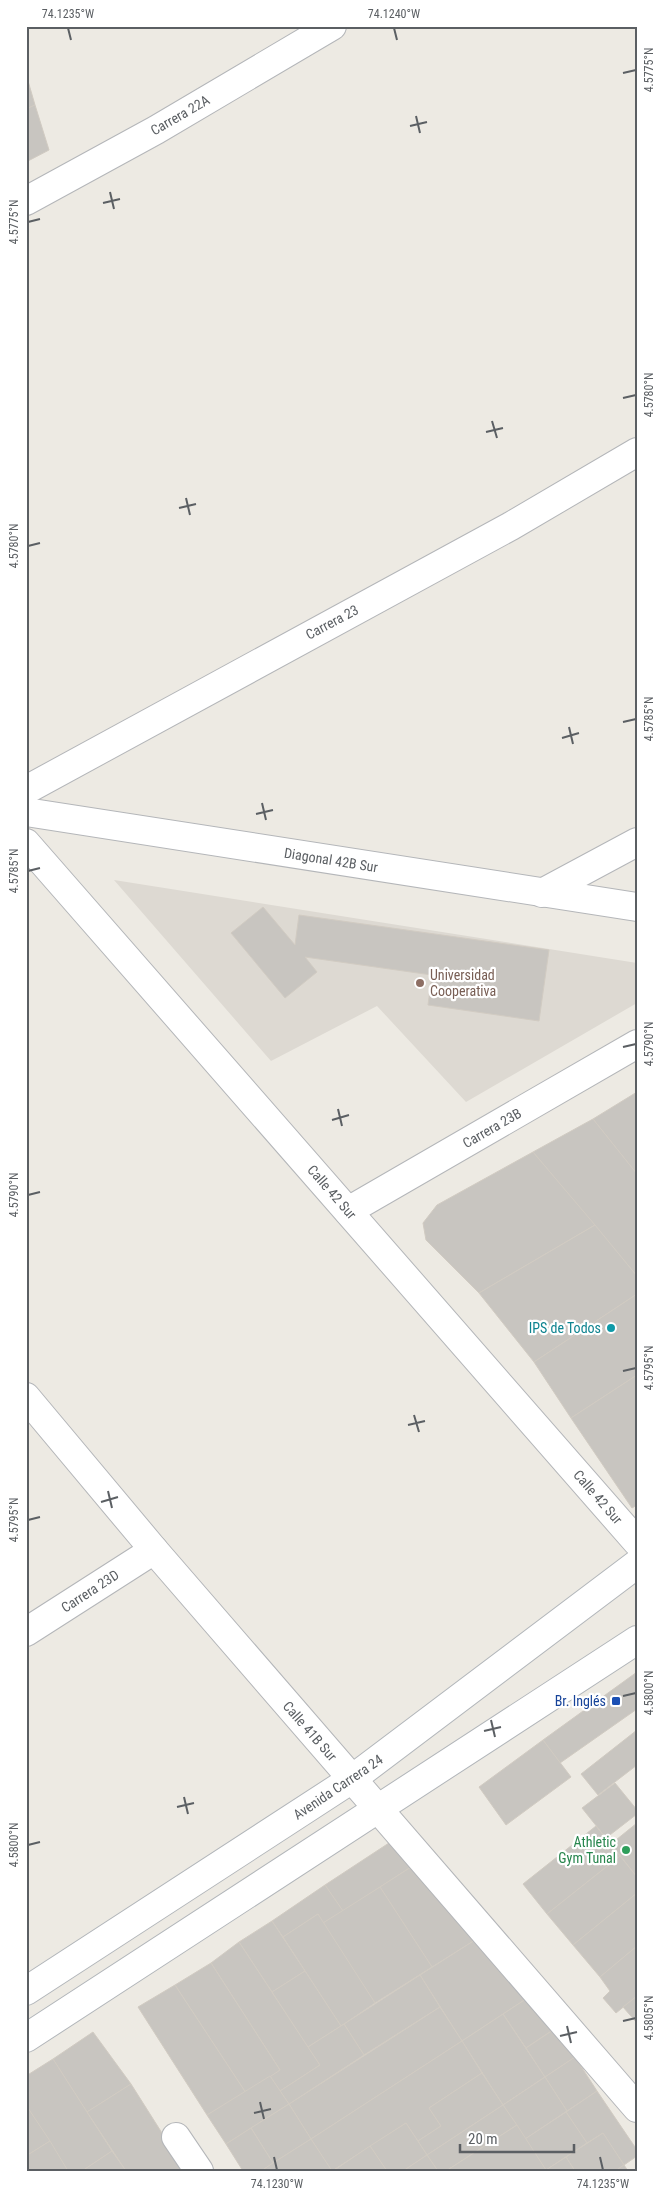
<svg xmlns="http://www.w3.org/2000/svg" width="663" height="2197" viewBox="0 0 663 2197" font-family="'Roboto Condensed',sans-serif">
	<style>
		.education { fill: #ddd9d2 }
		.building { fill: #c8c5c0; stroke: #d1cbc2 }
		.lines { fill: none; stroke-linecap: round; stroke-linejoin: round }
		.minor-casing { stroke: #b4b6b9; stroke-width: 30 }
		.secondary-casing { stroke: #b2b6ba; stroke-width: 30 }
		.minor { stroke: #fff; stroke-width: 28 }
		.secondary { stroke: #fff; stroke-width: 28 }
		.ticks { fill: none; stroke: #5b5f63; stroke-width: 2 }
		.education-dot { fill: #8d6e63; stroke: #fff; stroke-width: 2 }
		.culture-dot { fill: #0f9aa8; stroke: #fff; stroke-width: 2 }
		.transit-dot { fill: #1a4fb4; stroke: #fff; stroke-width: 2 }
		.leisure-dot { fill: #2e9e5b; stroke: #fff; stroke-width: 2 }
		.labels { text-anchor: middle; dominant-baseline: central; stroke-width: 4.5; stroke-linejoin: round; paint-order: stroke }
		.street-label { font-size: 14px; fill: #5b5f63; stroke: #fff }
		.education-label { font-size: 14px; fill: #785e54; stroke: #fff; text-anchor: start }
		.culture-label { font-size: 14px; fill: #0d838f; stroke: #fff; text-anchor: end }
		.transit-label { font-size: 14px; fill: #164399; stroke: #fff; text-anchor: end }
		.leisure-label { font-size: 14px; fill: #27864d; stroke: #fff; text-anchor: end }
		.neatline { fill: none; stroke: #5b5f63; stroke-width: 2 }
		.ticks-label { font-size: 12px; text-anchor: middle; fill: #5b5f63 }
	</style>
	<rect width="100%" height="100%" fill="#edeae3"/>
	<!-- education -->
	<path class="education" d="M114 880 637 963V1003L466 1102 377 1006 271 1061Z"/>
	<!-- building -->
	<g class="building">
		<path d="M26 74 35 105 26 109Z"/>
		<path d="M35 105 49 150 26 162V109Z"/>
		<path d="M263 907 295 945 299 915 549 950 539 1021 428 1005 432 975 305 957 317 972 285 998 231 933Z"/>
		<path d="M637 1092V1174L593 1119Z"/>
		<path d="M593 1119 637 1174V1276L533 1152Z"/>
		<path d="M533 1152 595 1225 479 1293 426 1240 423 1223 437 1205Z"/>
		<path d="M595 1225 637 1276V1294L534 1362 479 1293Z"/>
		<path d="M637 1294V1375L571 1418 534 1362Z"/>
		<path d="M637 1375V1505L632 1508 571 1418Z"/>
		<path d="M637 1672V1709L560 1763 543 1740Z"/>
		<path d="M637 1730V1765L598 1795 581 1774Z"/>
		<path d="M543 1740 571 1777 506 1825 479 1787Z"/>
		<path d="M615 1783 637 1810V1814L606 1838 582 1808Z"/>
		<path d="M637 1823V1877L611 1844Z"/>
		<path d="M596 1826 620 1856 547 1914 523 1884Z"/>
		<path d="M392 1841 411 1867 343 1911 325 1885Z"/>
		<path d="M620 1856 637 1877V1893L573 1945 547 1914Z"/>
		<path d="M411 1867 475 1940 432 1967 380 1887Z"/>
		<path d="M325 1885 343 1911 323 1923 318 1914 283 1937 272 1921Z"/>
		<path d="M380 1887 432 1967 375 2003 323 1923Z"/>
		<path d="M637 1893V1946L600 1977 573 1945Z"/>
		<path d="M318 1914 375 2003 341 2026 283 1937Z"/>
		<path d="M272 1921 305 1971 272 1992 239 1942Z"/>
		<path d="M475 1940 529 1997 462 2041 420 1975Z"/>
		<path d="M239 1942 320 2065 280 2091 270 2076 280 2070 211 1963Z"/>
		<path d="M637 1946V1996L616 2013 603 1998 610 1991 600 1977Z"/>
		<path d="M211 1963 280 2070 246 2093 175 1985Z"/>
		<path d="M305 1971 341 2026 308 2047 272 1992Z"/>
		<path d="M420 1975 440 2007 364 2055 344 2024Z"/>
		<path d="M175 1985 246 2093 207 2115 138 2007Z"/>
		<path d="M637 1996V2023L623 2007Z"/>
		<path d="M529 1997 556 2028 526 2048 503 2014Z"/>
		<path d="M440 2007 462 2041 311 2139 289 2104Z"/>
		<path d="M503 2014 545 2077 503 2105 462 2041Z"/>
		<path d="M344 2024 364 2055 289 2104 280 2091 320 2065 308 2047Z"/>
		<path d="M556 2028 575 2057 545 2077 526 2048Z"/>
		<path d="M93 2032 131 2084 87 2112 53 2059Z"/>
		<path d="M462 2041 482 2073 429 2108 441 2126 418 2141 406 2123 332 2171 311 2139Z"/>
		<path d="M575 2057 597 2091 567 2111 545 2077Z"/>
		<path d="M53 2059 112 2151 82 2171H68L26 2105V2076Z"/>
		<path d="M482 2073 503 2105 427 2155 418 2141 441 2126 429 2108Z"/>
		<path d="M270 2076 289 2104 226 2144 207 2115Z"/>
		<path d="M545 2077 567 2111 525 2139 503 2105Z"/>
		<path d="M131 2084 186 2171H126L87 2112Z"/>
		<path d="M597 2091 637 2150V2156L624 2165 603 2133 587 2143 566 2112Z"/>
		<path d="M289 2104 311 2139 273 2163 251 2128Z"/>
		<path d="M26 2105 50 2141 26 2156Z"/>
		<path d="M503 2105 517 2125 446 2171H438L427 2155Z"/>
		<path d="M566 2112 587 2143 546 2170 525 2139Z"/>
		<path d="M406 2123 427 2155 403 2171H387L370 2146Z"/>
		<path d="M517 2125 546 2170 545 2171H446Z"/>
		<path d="M251 2128 273 2163 261 2171H243L226 2144Z"/>
		<path d="M603 2133 624 2165 615 2171H575L566 2157Z"/>
		<path d="M311 2139 332 2171H261L273 2163Z"/>
		<path d="M50 2141 68 2171H26V2156Z"/>
		<path d="M370 2146 387 2171H333Z"/>
		<path d="M112 2151 126 2171H82Z"/>
		<path d="M427 2155 438 2171H403Z"/>
		<path d="M566 2157 575 2171 546 2170Z"/>
		<path d="M624 2165 628 2171H615Z"/>
	</g>
	<g class="lines">
		<!-- minor casing -->
		<g class="minor-casing">
			<g id="minor">
				<path d="M26 201 156 130 332 26"/>
				<path d="M26 790 511 526 637 452"/>
				<path d="M26 812 637 907"/>
				<path d="M26 843 637 1542"/>
				<path d="M542 893 637 842"/>
				<path d="M348 1211 637 1044"/>
				<path d="M26 1397 154 1550 637 2108"/>
				<path d="M26 1632 154 1550"/>
				<path d="M176 2137 199 2171"/>
			</g>
		</g>
		<!-- secondary casing -->
		<g class="secondary-casing">
			<g id="secondary">
				<path d="M26 1991 352 1779 637 1564"/>
				<path d="M26 2038 637 1640"/>
			</g>
		</g>
		<!-- minor -->
		<use href="#minor" class="minor"/>
		<!-- secondary -->
		<use href="#secondary" class="secondary"/>
	</g>
	<!-- ticks -->
	<path class="ticks" d="M68 28 71 40M394 28 397 40M623 73 636 70M416 116 420 133M410 126 427 122M110 192 114 209M103 203 120 199M28 222 40 219M623 398 636 395M492 421 497 438M486 432 503 428M186 498 190 515M179 508 196 504M28 546 40 543M623 722 636 719M569 727 573 744M562 738 579 733M262 803 266 820M256 814 273 810M28 871 40 868M623 1047 636 1044M338 1109 342 1126M332 1120 349 1115M28 1195 40 1192M623 1371 636 1368M414 1415 419 1432M408 1425 425 1421M108 1491 112 1508M101 1502 118 1497M28 1520 40 1517M623 1696 636 1693M491 1720 495 1737M484 1731 501 1727M184 1797 188 1814M177 1807 194 1803M28 1845 40 1842M623 2021 636 2018M567 2026 571 2043M560 2036 577 2032M260 2102 264 2119M254 2113 271 2109M274 2157 277 2170M600 2157 603 2170"/>
	<!-- markers -->
	<circle class="education-dot" cx="420" cy="983" r="5"/>
	<circle class="culture-dot" cx="611" cy="1328" r="5"/>
	<rect class="transit-dot" x="611" y="1696" width="10" height="10" rx="2.5"/>
	<circle class="leisure-dot" cx="626" cy="1850" r="5"/>
	<g class="labels">
		<!-- street labels -->
		<g class="street-label">
			<text transform="translate(180 115) rotate(-30)">Carrera 22A</text>
			<text transform="translate(332 622) rotate(-28)">Carrera 23</text>
			<text transform="translate(331 860) rotate(9)">Diagonal 42B Sur</text>
			<text transform="translate(492 1128) rotate(-30)">Carrera 23B</text>
			<text transform="translate(332 1192) rotate(49)">Calle 42 Sur</text>
			<text transform="translate(598 1497) rotate(49)">Calle 42 Sur</text>
			<text transform="translate(90 1591) rotate(-33)">Carrera 23D</text>
			<text transform="translate(310 1731) rotate(49)">Calle 41B Sur</text>
			<text transform="translate(338 1787) rotate(-34)">Avenida Carrera 24</text>
		</g>
		<!-- education labels -->
		<g class="education-label">
			<text x="430" y="975">Universidad<tspan x="430" dy="16">Cooperativa</tspan></text>
		</g>
		<!-- culture labels -->
		<g class="culture-label">
			<text x="601" y="1328">IPS de Todos</text>
		</g>
		<!-- transit labels -->
		<g class="transit-label">
			<text x="606" y="1701">Br. Inglés</text>
		</g>
		<!-- leisure labels -->
		<g class="leisure-label">
			<text x="616" y="1842">Athletic<tspan x="616" dy="16">Gym Tunal</tspan></text>
		</g>
	</g>
	<!-- border -->
	<rect width="663" height="2197" fill="none" stroke="#ffffff" stroke-width="55"/>
	<!-- scale -->
	<path d="M460 2144v8h114v-8" fill="none" stroke="#5b5f63" stroke-width="2.5"/>
	<text x="468" y="2144" font-size="15" fill="#5b5f63" stroke="#ffffff" stroke-width="4" paint-order="stroke">20 m</text>
	<rect x="28" y="28" width="608" height="2142" class="neatline"/>
	<g class="ticks-label">
		<text x="68" y="18">74.1235°W</text>
		<text x="394" y="18">74.1240°W</text>
		<text transform="translate(649 70) rotate(-90)" y="4">4.5775°N</text>
		<text transform="translate(14 222) rotate(-90)" y="4">4.5775°N</text>
		<text transform="translate(649 395) rotate(-90)" y="4">4.5780°N</text>
		<text transform="translate(14 546) rotate(-90)" y="4">4.5780°N</text>
		<text transform="translate(649 719) rotate(-90)" y="4">4.5785°N</text>
		<text transform="translate(14 871) rotate(-90)" y="4">4.5785°N</text>
		<text transform="translate(649 1044) rotate(-90)" y="4">4.5790°N</text>
		<text transform="translate(14 1195) rotate(-90)" y="4">4.5790°N</text>
		<text transform="translate(649 1368) rotate(-90)" y="4">4.5795°N</text>
		<text transform="translate(14 1520) rotate(-90)" y="4">4.5795°N</text>
		<text transform="translate(649 1693) rotate(-90)" y="4">4.5800°N</text>
		<text transform="translate(14 1845) rotate(-90)" y="4">4.5800°N</text>
		<text transform="translate(649 2018) rotate(-90)" y="4">4.5805°N</text>
		<text x="277" y="2188">74.1230°W</text>
		<text x="603" y="2188">74.1235°W</text>
	</g>
</svg>
